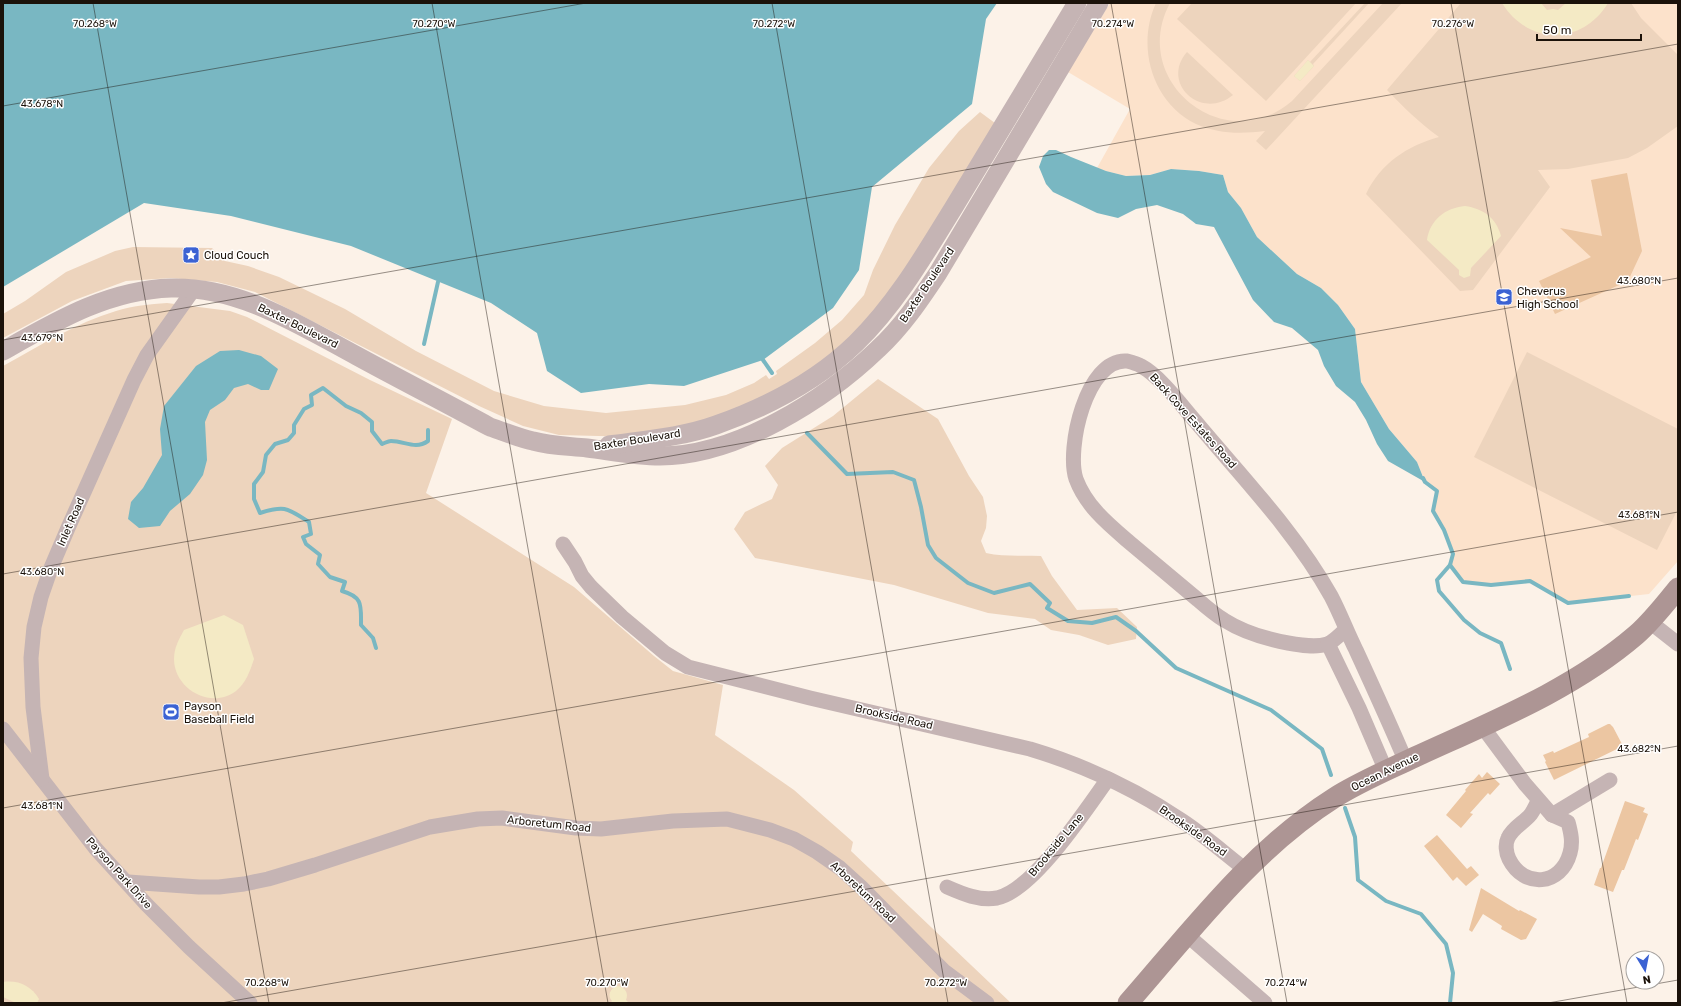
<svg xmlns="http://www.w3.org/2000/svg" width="1681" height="1006" viewBox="0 0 1681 1006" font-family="Rubik,sans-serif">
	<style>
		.built { fill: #fce2cb }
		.green { fill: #edd4bd }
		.sand { fill: #f4eac5 }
		.water { fill: #79b7c2 }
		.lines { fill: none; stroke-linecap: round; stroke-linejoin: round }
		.stream { stroke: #79b7c2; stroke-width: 4 }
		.building { fill: #ecc6a2 }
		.minor { stroke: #c5b4b4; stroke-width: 15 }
		.tertiary { stroke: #c5b4b4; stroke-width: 19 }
		.secondary { stroke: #ad9594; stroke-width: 21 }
		.ticks { fill: none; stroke: #1b120a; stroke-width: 1; stroke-opacity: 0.45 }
		.labels { text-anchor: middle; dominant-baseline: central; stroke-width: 3; stroke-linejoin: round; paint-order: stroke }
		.poi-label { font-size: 11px; fill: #1b120a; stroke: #fff; text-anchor: start }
		.street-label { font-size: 11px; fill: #1b120a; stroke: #fff }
		.ticks-label { font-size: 10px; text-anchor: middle; fill: #1b120a; stroke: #fff; stroke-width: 3; stroke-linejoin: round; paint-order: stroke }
	</style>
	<rect width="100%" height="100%" fill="#fcf2e8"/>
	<!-- built -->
	<path class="built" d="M1110 3H1678V561L1649 594 1568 603 1530 581 1491 585 1463 582 1450 565 1453 554 1444 530 1433 511 1437 491 1425 482 1417 462 1389 429 1361 382 1355 329 1338 305 1321 288 1297 274 1257 237 1241 208 1228 192 1223 175 1199 171 1171 169 1150 175 1126 176 1106 171 1097 168 1130 109 1068 72Z"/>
	<!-- green -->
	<g class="green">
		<path d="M1156 3H1170C1128 81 1225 159 1292 101L1383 3H1402L1266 150 1256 141 1265 131C1241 134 1218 134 1196 124 1152 103 1136 46 1156 3Z"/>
		<path d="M1192 3H1356L1266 101 1177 19Z"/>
		<path d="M1365 3H1369L1313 64 1314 66 1300 81 1294 76 1308 60 1310 62Z"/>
		<path d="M1461 3H1631L1641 18 1678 55V126L1647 148 1628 158 1568 169 1538 170 1550 187 1473 290 1460 291 1366 194C1381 163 1407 146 1439 137 1420 123 1403 107 1387 90Z"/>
		<path d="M1187 52 1233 95C1201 121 1160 83 1187 52Z"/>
		<path d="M980 112 999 126 901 285 827 365 713 425 638 437 559 435 523 426 479 406 255 292 217 282 171 278 126 281 72 301 3 338V314L25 301 66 272 115 251 133 247 212 248 225 261 248 266 279 277 345 309 416 351 494 391 544 406 606 413 685 405 726 395 754 383 766 375 769 379 777 374 776 371 815 343 842 320 864 295 873 270 895 225 929 168 959 131Z"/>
		<path d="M167 303 230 311 247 317 370 380 452 419 426 493 574 587 654 656 673 671 723 685 715 735 794 790 853 842 851 851 1011 1003H3V366C39 346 76 323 116 311 132 306 150 304 167 303Z"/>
		<path d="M1527 352 1678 429V509L1657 550 1474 457Z"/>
		<path d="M878 379 938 419 969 476 983 497 987 516 986 528 981 541 986 553C1004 557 1022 555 1041 556L1052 576 1077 610 1117 608 1137 627 1136 639 1108 645 1079 635 1051 630 1035 619 988 613 894 585 755 558 734 529 745 512 772 499 778 485 765 466 782 448 833 416Z"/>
	</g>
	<!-- sand -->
	<g class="sand">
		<path d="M1502 3H1541L1547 10 1553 9 1558 10 1566 3H1608C1582 46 1528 45 1502 3Z"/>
		<path d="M1308 60 1314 66 1300 81 1294 76Z"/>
		<path d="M1465 206C1483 209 1496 217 1501 236L1471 268 1470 276 1464 278 1459 275V270L1427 240C1430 220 1445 208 1465 206Z"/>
		<path d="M224 615 243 625 254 659C250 671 246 683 236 691 211 710 174 689 174 659 174 648 179 639 184 630Z"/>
		<path d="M3 982C19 980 31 986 39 999L37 1003H16L3 997Z"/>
		<path d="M617 986C625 987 629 993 626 1000L629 1003H610L612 1001C607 995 610 989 617 986Z"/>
	</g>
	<!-- water -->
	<g class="water">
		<path d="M3 3H997L986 19 972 104 872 187 859 270 833 308 763 360 684 386 649 384 581 393 547 371 537 333 491 303 351 246 231 216 144 203 3 287Z"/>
		<path d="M1049 150H1056L1071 157 1106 171 1126 176 1150 175 1171 169 1199 171 1223 175 1228 192 1241 208 1257 237 1297 274 1321 288 1338 305 1355 329 1361 382 1389 429 1417 462 1425 482 1388 461 1377 444 1366 420 1355 402 1336 386 1324 366 1318 350 1292 328 1274 322 1253 300 1214 227 1196 224 1183 214 1157 205 1136 209 1118 218 1097 213 1053 192 1046 184 1039 167 1043 156Z"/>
		<path d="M239 350 261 356 278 369 269 390H261L248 384 234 388 225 400 210 410 205 422 207 460 203 475 190 494 170 511 160 526 139 528 128 519 131 502 143 488 162 455 160 429 164 406 196 366 220 351Z"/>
	</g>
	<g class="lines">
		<!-- stream -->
		<g class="stream">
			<path d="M424 344 438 282"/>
			<path d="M763 360 772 373"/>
			<path d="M807 433 847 474 893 472 914 480 921 507 928 545 936 558 968 583 994 593 1030 584 1050 603 1047 608 1068 621 1092 623 1116 617 1136 631 1176 668 1271 710 1322 749 1331 775"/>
			<path d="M1423 478 1425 482 1437 491 1433 511 1444 530 1453 554 1450 565 1437 580 1439 591 1464 620 1480 633 1501 643 1510 669"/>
			<path d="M1450 565 1463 582 1491 585 1530 581 1568 603 1629 596"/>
			<path d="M376 648 373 638 361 625C361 605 363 597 342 591L345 582 330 577 318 564 320 555 306 544 303 537 311 534 309 522C287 508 285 505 260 513L254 499V484L263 472 266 455 275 444 288 440 294 433V425L304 409 312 405 311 395 323 388 346 406 361 413 372 422V431L382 444C385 443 388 441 391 441 405 441 415 450 428 441V430"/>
			<path d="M1345 808 1355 837 1358 880 1386 901 1421 914 1446 944 1453 973 1450 1003"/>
		</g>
	</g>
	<!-- building -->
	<g class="building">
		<path d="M1627 173 1642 251 1628 281 1555 314 1539 281 1591 257 1560 228 1602 236 1591 180Z"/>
		<path d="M1608 724H1610L1613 727 1623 746 1554 780 1545 762 1546 761 1543 755 1553 751 1554 753 1589 737 1588 734Z"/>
		<path d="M1487 772 1500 784 1490 795 1488 793 1470 813 1473 814 1461 828 1446 815 1466 791 1465 790 1479 774 1482 778Z"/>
		<path d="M1625 801 1645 808 1643 812 1648 814 1638 840 1636 839 1624 870H1622L1613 892 1594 885 1600 868H1601Z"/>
		<path d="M1437 835 1467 869 1471 866 1479 875 1466 886 1457 877 1453 881 1424 846Z"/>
		<path d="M1481 888 1519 911 1520 910 1537 919 1526 939 1521 940 1501 929 1502 926 1483 914 1472 932 1469 930Z"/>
	</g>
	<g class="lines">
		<!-- minor -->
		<g class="minor">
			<path d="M563 544 575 562 582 576 591 587 622 617 665 653 688 667 810 698 1030 749C1083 765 1135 789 1181 820 1204 835 1224 853 1246 870"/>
			<path d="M1650 622 1678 644"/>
			<path d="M1346 629C1341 634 1333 642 1327 644 1316 648 1299 645 1288 643 1266 639 1243 632 1224 620 1214 614 1205 606 1197 599 1174 580 1152 561 1129 542 1108 524 1086 506 1076 479 1066 449 1086 358 1127 361 1131 362 1138 364 1141 366 1160 376 1182 406 1196 422 1242 477 1296 533 1331 596 1340 613 1347 632 1356 650 1373 687 1390 724 1406 762"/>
			<path d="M1328 644 1359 708 1386 771"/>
			<path d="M1482 726 1525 784 1552 815 1568 822C1571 833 1573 842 1570 853 1561 886 1524 889 1509 859 1506 853 1505 844 1508 838 1513 827 1524 823 1531 814 1534 810 1536 804 1539 800"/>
			<path d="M3 729 96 849 147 905 189 947 250 1003"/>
			<path d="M42 779 33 707 31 658 34 627 41 597 51 568 68 528 134 380 147 355 194 289"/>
			<path d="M1552 815 1610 780"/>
			<path d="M128 882 199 887H219L244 884 268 879 315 865 430 827 478 819 502 818 576 828 601 829 673 821 727 819 770 830 794 839 817 852 840 868 861 887 944 971 987 1003"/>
			<path d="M947 887C963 894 979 901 997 898 1034 890 1086 809 1108 779"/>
			<path d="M1187 935 1265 1003"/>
		</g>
		<!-- tertiary -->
		<g class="tertiary">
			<path d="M3 351C56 321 108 290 171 288 239 286 299 325 357 356 401 380 446 403 490 427 505 432 519 438 533 441 551 446 569 446 587 448 611 451 635 456 660 456 736 456 825 400 878 349 902 327 920 300 938 273L1099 3"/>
			<path d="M609 445C644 440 683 437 716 425 767 407 818 380 856 343 896 304 925 254 954 207 995 140 1036 71 1077 3"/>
		</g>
		<!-- secondary -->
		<path class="secondary" d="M1128 1003C1191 931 1252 850 1334 798 1359 782 1388 770 1415 757 1491 722 1572 690 1636 635 1652 621 1665 604 1678 588"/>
	</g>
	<!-- ticks -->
	<path class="ticks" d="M93 3 269 1003M432 3 608 1003M772 3 948 1003M1111 3 1287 1003M1451 3 1627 1003M3 106 586 3M3 340 1678 44M3 574 1678 278M3 808 1678 512M221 1003 1678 746M1548 1003 1678 980"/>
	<!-- icons -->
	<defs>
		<g id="sight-square" transform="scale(0.9)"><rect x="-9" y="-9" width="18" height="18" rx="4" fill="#3b62d3" stroke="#fff"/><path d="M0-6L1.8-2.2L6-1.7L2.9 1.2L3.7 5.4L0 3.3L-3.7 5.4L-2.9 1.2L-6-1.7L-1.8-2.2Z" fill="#fff"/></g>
		<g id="school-square" transform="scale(0.9)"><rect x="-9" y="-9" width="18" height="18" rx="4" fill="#3b62d3" stroke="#fff"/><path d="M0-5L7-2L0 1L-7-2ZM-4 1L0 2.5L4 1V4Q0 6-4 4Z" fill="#fff"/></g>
		<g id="stadium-square" transform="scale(0.9)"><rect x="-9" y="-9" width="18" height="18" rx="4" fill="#3b62d3" stroke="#fff"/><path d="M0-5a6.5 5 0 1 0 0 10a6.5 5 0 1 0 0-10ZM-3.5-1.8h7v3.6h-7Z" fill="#fff"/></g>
	</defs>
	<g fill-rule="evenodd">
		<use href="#sight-square" x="191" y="255"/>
		<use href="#school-square" x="1504" y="297"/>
		<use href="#stadium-square" x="171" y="712"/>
	</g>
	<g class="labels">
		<!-- poi labels -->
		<g class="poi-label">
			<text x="204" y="255">Cloud Couch</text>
			<text x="1517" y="291">Cheverus<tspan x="1517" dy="13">High School</tspan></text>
			<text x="184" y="706">Payson<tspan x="184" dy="13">Baseball Field</tspan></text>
		</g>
		<!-- street labels -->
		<g class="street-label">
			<text transform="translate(927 285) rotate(-56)">Baxter Boulevard</text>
			<text transform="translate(298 326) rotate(26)">Baxter Boulevard</text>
			<text transform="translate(1193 421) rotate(48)">Back Cove Estates Road</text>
			<text transform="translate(637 440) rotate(-9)">Baxter Boulevard</text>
			<text transform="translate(71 522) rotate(-66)">Inlet Road</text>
			<text transform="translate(894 717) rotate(13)">Brookside Road</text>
			<text transform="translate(1385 772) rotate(-26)">Ocean Avenue</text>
			<text transform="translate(549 824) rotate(6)">Arboretum Road</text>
			<text transform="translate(1193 831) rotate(35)">Brookside Road</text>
			<text transform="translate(1056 845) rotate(-50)">Brookside Lane</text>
			<text transform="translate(119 873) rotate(48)">Payson Park Drive</text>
			<text transform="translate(863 892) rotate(43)">Arboretum Road</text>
		</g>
	</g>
	<g class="ticks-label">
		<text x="95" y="27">70.268°W</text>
		<text x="434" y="27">70.270°W</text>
		<text x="774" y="27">70.272°W</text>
		<text x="1113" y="27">70.274°W</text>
		<text x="1453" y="27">70.276°W</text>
		<text x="42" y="107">43.678°N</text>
		<text x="1639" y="284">43.680°N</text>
		<text x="42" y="341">43.679°N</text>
		<text x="1639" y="518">43.681°N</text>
		<text x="42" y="575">43.680°N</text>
		<text x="1639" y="752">43.682°N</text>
		<text x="42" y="809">43.681°N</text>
		<text x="267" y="986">70.268°W</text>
		<text x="607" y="986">70.270°W</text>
		<text x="946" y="986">70.272°W</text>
		<text x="1286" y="986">70.274°W</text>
	</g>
	<!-- border -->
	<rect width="1681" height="1006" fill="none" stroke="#1b120a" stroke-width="8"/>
	<!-- north arrow -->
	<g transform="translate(1645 970) rotate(170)"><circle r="19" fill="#ffffff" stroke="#a4a09d"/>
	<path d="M0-3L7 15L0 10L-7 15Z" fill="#3b62d3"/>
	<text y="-6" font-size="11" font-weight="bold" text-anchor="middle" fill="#1b120a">N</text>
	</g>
	<!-- scale -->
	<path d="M1537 34v6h104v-6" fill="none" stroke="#1b120a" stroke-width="2"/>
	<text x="1543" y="34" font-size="12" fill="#1b120a" stroke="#ffffff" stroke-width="3" paint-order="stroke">50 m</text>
</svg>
